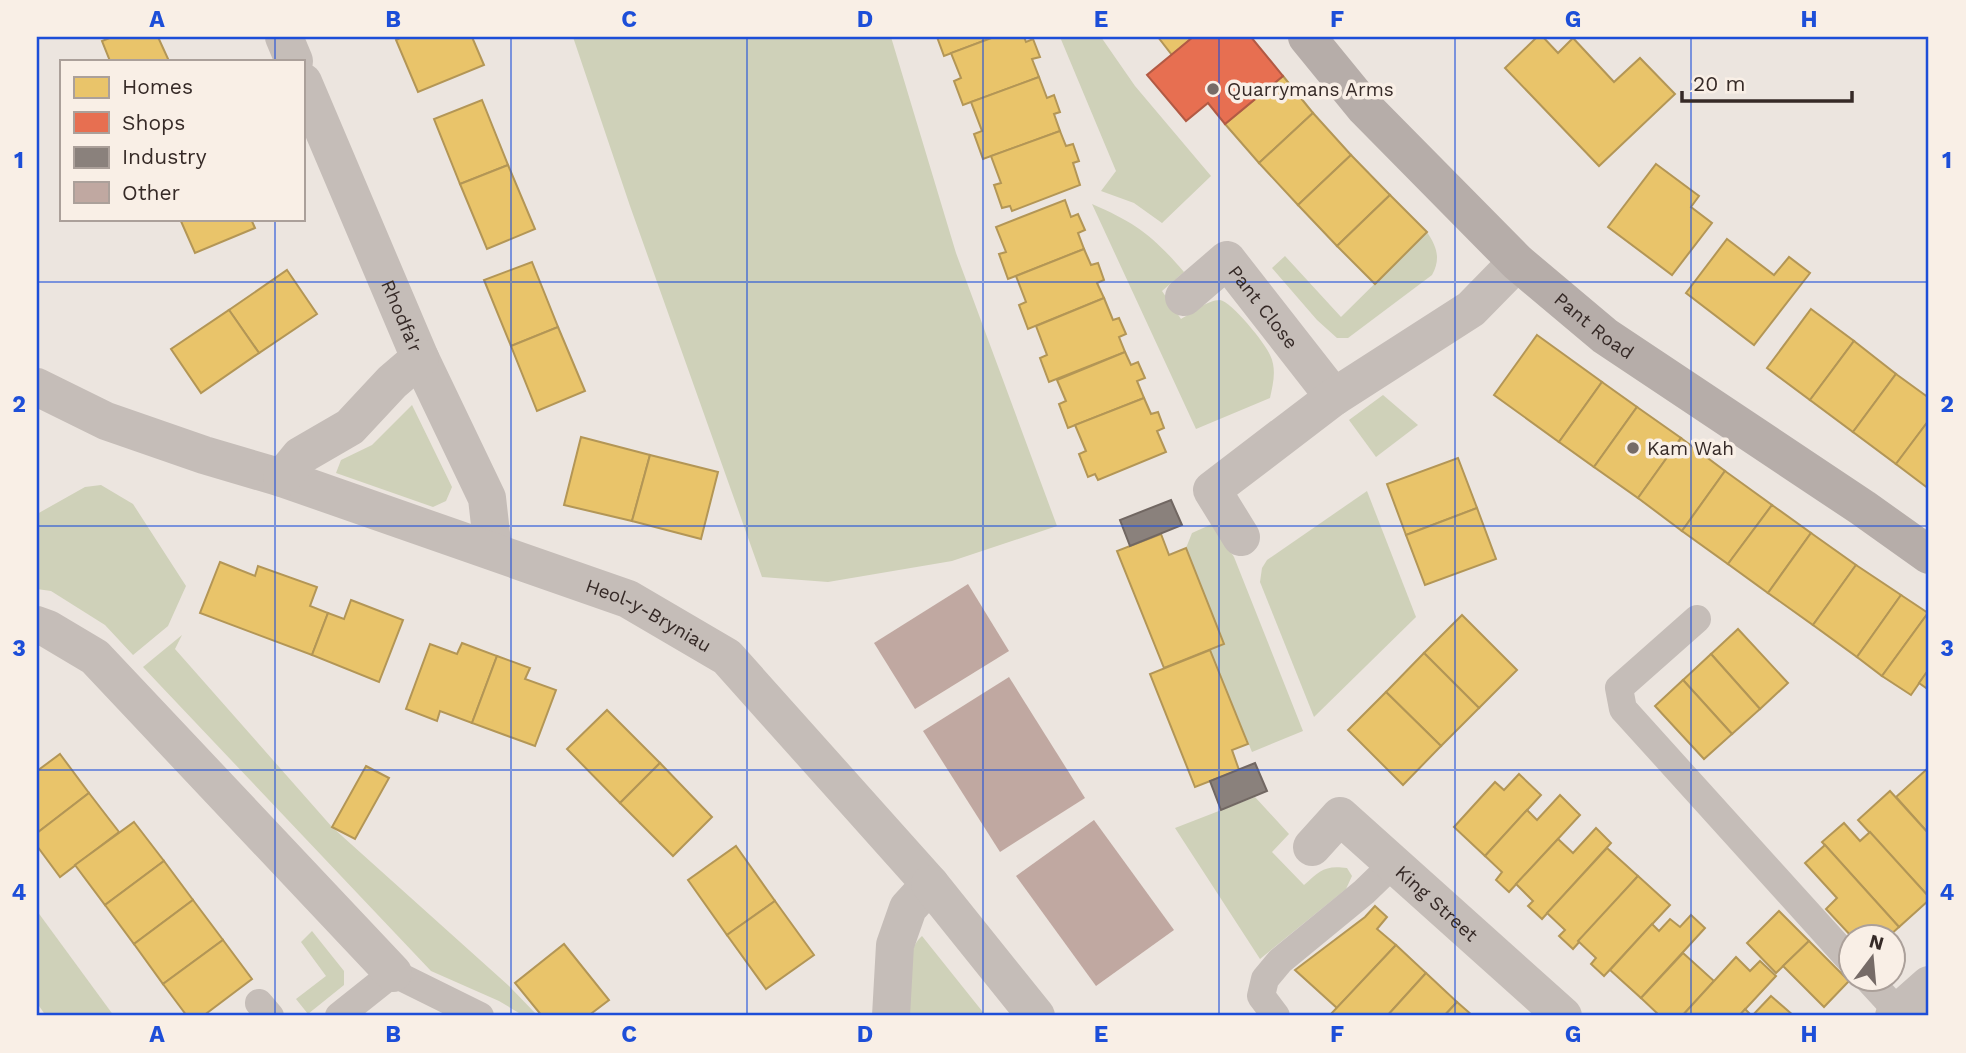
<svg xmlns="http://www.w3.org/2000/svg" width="1966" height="1053" viewBox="0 0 1966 1053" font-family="'Work Sans',sans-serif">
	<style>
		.green { fill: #cfd1b9 }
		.homes { fill: #e9c46a; stroke: #b39656; stroke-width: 2 }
		.shops { fill: #e76f51; stroke: #b25a44; stroke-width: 2 }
		.industry { fill: #8a817c; stroke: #716762; stroke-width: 2 }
		.building { fill: #c0a8a1 }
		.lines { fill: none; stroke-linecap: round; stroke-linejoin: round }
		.lane { stroke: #c5bdb8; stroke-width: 28 }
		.street { stroke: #c5bdb8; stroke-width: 38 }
		.secondary { stroke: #b6ada9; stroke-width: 38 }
		.grid { fill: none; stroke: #1d4ed8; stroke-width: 2; stroke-opacity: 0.55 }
		.poi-dot { fill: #766b67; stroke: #f9efe6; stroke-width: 2.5 }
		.labels { text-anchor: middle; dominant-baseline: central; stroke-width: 7; stroke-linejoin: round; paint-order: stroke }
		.poi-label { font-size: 19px; fill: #362a27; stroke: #f9efe6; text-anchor: start }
		.street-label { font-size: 19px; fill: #362a27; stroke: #f9efe6 }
		.neatline { fill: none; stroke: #1d4ed8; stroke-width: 2.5 }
		.grid-label { font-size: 23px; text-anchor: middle; font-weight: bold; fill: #1d4ed8 }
	</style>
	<rect width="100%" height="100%" fill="#ece5df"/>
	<!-- green -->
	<g class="green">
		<path d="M573 37H891L956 253 1057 526 952 561 828 582 762 577 630 206Z"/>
		<path d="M1060 37H1101L1135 86 1211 176 1162 223 1134 203 1101 191 1116 171Z"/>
		<path d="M1092 204C1136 223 1153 236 1184 272L1162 291 1181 319C1192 313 1207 300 1220 300 1231 301 1266 344 1270 355 1277 369 1273 384 1270 398L1196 429Z"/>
		<path d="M1427 232C1437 247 1441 259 1432 275L1348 338H1337L1317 320 1272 268 1285 256 1341 317Z"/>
		<path d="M1383 395 1418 425 1376 457 1349 420Z"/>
		<path d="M412 405 452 487 446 501 433 507 336 473 341 460 372 445Z"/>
		<path d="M101 485 133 504 186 586 168 626 133 655 105 625 51 591 37 589V514L85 487Z"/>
		<path d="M1367 491 1416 617 1314 717 1260 582 1262 568 1267 560Z"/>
		<path d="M1212 524 1234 557 1303 731 1252 752 1210 650 1224 644 1186 548 1192 533Z"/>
		<path d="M182 635 175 649 332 827 509 986 538 1016H524L499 1001 431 971 159 684 143 667Z"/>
		<path d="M1255 797 1289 834 1272 852 1304 885C1320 871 1324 865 1347 868L1352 876 1346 889 1260 959 1175 828Z"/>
		<path d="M37 911 114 1016H46L37 1003Z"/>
		<path d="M312 931 344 971V985L308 1014 296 999 326 976 301 942Z"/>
		<path d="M922 936 986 1016H910C910 993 903 952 922 936Z"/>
	</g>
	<!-- homes -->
	<g class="homes">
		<path d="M112 37H158L169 61H110L102 41Z"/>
		<path d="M402 37H472L484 65 418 92 396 40Z"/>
		<path d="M937 37H994L944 56Z"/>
		<path d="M994 37H1024L1026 42 1033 39 1040 57 1032 59 1039 77 963 105 954 81 961 78 951 53Z"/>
		<path d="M1158 37H1193L1172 55Z"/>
		<path d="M1537 37H1543L1558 53 1573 38 1614 82 1640 58 1675 94 1599 166 1505 68Z"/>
		<path d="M1283 76 1313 113 1259 163 1225 124Z"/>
		<path d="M1039 77 1047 98 1054 95 1060 112 1054 114 1060 131 983 159 974 134 982 131 971 102Z"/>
		<path d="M482 100 508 165 460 184 434 119Z"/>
		<path d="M1313 113 1351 155 1298 205 1259 163Z"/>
		<path d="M1060 131 1066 146 1073 144 1079 161 1073 163 1080 185 1012 211 1010 206 1002 208 994 185 1001 183 991 156Z"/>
		<path d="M1351 155 1390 195 1337 246 1298 205Z"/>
		<path d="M1656 164 1699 196 1691 207 1712 223 1672 275 1608 227Z"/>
		<path d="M508 165 535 229 487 249 460 184Z"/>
		<path d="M1390 195 1427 232 1375 284 1337 246Z"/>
		<path d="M1065 200 1071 217 1078 214 1085 230 1078 233 1084 249 1008 279 999 254 1006 252 996 227Z"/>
		<path d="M180 219H251L255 228 195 253Z"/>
		<path d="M1727 239 1774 275 1789 257 1810 273 1754 345 1686 293Z"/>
		<path d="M1084 249 1091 265 1098 263 1104 280 1097 283 1104 298 1028 329 1019 305 1026 302 1016 276Z"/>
		<path d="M532 262 558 327 511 346 484 280Z"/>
		<path d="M287 270 317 314 259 353 229 310Z"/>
		<path d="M1104 298 1113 320 1119 318 1126 334 1119 337 1125 352 1049 382 1040 358 1047 355 1036 326Z"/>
		<path d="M1811 309 1854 341 1810 400 1767 368Z"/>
		<path d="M229 310 259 353 201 393 171 349Z"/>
		<path d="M558 327 585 391 537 411 511 346Z"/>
		<path d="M1537 335 1602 382 1559 442 1494 395Z"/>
		<path d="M1854 341 1896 374 1853 432 1810 400Z"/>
		<path d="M1125 352 1131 365 1138 362 1145 378 1137 381 1144 398 1068 428 1059 404 1066 401 1057 380Z"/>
		<path d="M1896 374 1929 398V420L1896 464 1853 432Z"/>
		<path d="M1602 382 1637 407 1594 467 1559 442Z"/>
		<path d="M1144 398 1151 414 1158 412 1164 428 1157 431 1166 452 1098 480 1095 474 1088 477 1079 454 1086 451 1075 425Z"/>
		<path d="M1637 407 1681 438 1638 498 1594 467Z"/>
		<path d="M1929 420V489L1896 464Z"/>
		<path d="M581 437 650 455 632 521 564 505Z"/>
		<path d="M1681 438 1725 471 1682 531 1638 498Z"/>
		<path d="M650 455 718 472 701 539 632 521Z"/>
		<path d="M1458 458 1477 508 1406 535 1387 484Z"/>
		<path d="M1725 471 1772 505 1728 564 1682 531Z"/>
		<path d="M1772 505 1811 533 1768 593 1728 564Z"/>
		<path d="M1477 508 1496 559 1425 585 1406 535Z"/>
		<path d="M1811 533 1856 565 1813 625 1768 593Z"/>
		<path d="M1161 534 1169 555 1186 548 1224 644 1164 668 1117 551Z"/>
		<path d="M220 562 255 576 258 566 317 587 310 606 328 613 312 655 200 613Z"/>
		<path d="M1856 565 1901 595 1857 657 1813 625Z"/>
		<path d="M1901 595 1928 613 1882 676 1857 657Z"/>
		<path d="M351 600 403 620 379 682 312 655 328 613 344 619Z"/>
		<path d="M1928 613 1929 669 1911 695 1882 676Z"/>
		<path d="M1462 615 1517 670 1479 708 1424 653Z"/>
		<path d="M1738 629 1788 683 1760 709 1711 654Z"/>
		<path d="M462 643 497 656 472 723 440 711 437 721 406 709 430 644 457 654Z"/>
		<path d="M1210 650 1248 744 1232 750 1239 770 1195 787 1150 674Z"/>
		<path d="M1424 653 1479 708 1441 746 1386 692Z"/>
		<path d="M1711 654 1760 709 1732 734 1683 680Z"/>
		<path d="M497 656 530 668 525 679 556 690 535 746 472 723Z"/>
		<path d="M1929 669V690L1919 683Z"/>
		<path d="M1683 680 1732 734 1704 759 1655 706Z"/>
		<path d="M1386 692 1441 746 1403 785 1348 730Z"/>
		<path d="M607 710 660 763 620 803 567 749Z"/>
		<path d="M60 754 89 793 37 833V771Z"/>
		<path d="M660 763 712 817 673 856 620 803Z"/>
		<path d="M366 766 389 778 355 839 332 827Z"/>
		<path d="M1927 769 1929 772V834L1896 797Z"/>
		<path d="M1519 774 1541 795 1485 856 1454 827 1495 782 1504 790Z"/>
		<path d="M1890 791 1929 834V897L1858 820Z"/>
		<path d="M89 793 119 832 60 877 37 846V833Z"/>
		<path d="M1560 795 1580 815 1509 892 1496 880 1502 872 1485 856 1527 810 1537 820Z"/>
		<path d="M134 822 164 861 105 905 75 865Z"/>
		<path d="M1844 823 1860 841 1870 832 1929 897V900L1899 927 1822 842Z"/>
		<path d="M1596 828 1611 843 1542 919 1528 906 1533 901 1516 884 1558 839 1573 853Z"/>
		<path d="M1825 845 1899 927 1888 937H1852L1826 909 1837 898 1805 863Z"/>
		<path d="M736 846 775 901 727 935 688 880Z"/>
		<path d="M1607 848 1638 876 1573 949 1559 936 1565 930 1547 913Z"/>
		<path d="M164 861 193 900 134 944 105 905Z"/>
		<path d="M1638 876 1670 905 1604 976 1591 964 1596 958 1578 941Z"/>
		<path d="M193 900 223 940 163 984 134 944Z"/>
		<path d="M775 901 814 955 766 989 727 935Z"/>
		<path d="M1375 906 1387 917 1377 929 1396 945 1337 1008 1295 970 1365 917Z"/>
		<path d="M1779 911 1809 941 1776 973 1747 943Z"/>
		<path d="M1691 915 1705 928 1641 998 1610 970 1652 924 1659 931 1670 919 1680 927Z"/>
		<path d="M223 940 252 979 203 1016H187L163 984Z"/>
		<path d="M1809 941 1849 981 1824 1007 1783 966Z"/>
		<path d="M564 944 609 1000 588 1016H542L515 983Z"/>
		<path d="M1396 945 1426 973 1387 1016H1329Z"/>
		<path d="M1683 953 1714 981 1682 1016H1660L1641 998Z"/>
		<path d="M1736 957 1750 971 1760 961 1776 976 1739 1016H1682Z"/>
		<path d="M1426 973 1457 1002 1444 1016H1387Z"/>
		<path d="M1771 996 1794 1016H1739L1745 1009 1752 1016Z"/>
		<path d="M1457 1002 1473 1016H1444Z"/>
	</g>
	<!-- shops -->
	<path class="shops" d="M1193 37H1251L1283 76 1225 124 1208 103 1186 121 1147 75Z"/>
	<!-- industry -->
	<g class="industry">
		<path d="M1171 500 1182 525 1130 546 1120 520Z"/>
		<path d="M1255 763 1267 791 1221 810 1210 781Z"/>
	</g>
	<!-- building -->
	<g class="building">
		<path d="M968 584 1009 651 915 709 874 643Z"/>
		<path d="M1009 677 1085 798 1000 852 923 731Z"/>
		<path d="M1094 820 1174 930 1096 986 1016 876Z"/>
	</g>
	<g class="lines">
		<!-- lane -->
		<g class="lane">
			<path d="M1697 619 1619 688 1623 709 1850 960"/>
			<path d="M1868 979 1902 1016"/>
			<path d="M259 1003 270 1016"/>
			<path d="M339 1016 393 973 480 1016"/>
			<path d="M1276 1016 1261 996 1265 979 1280 961 1364 892 1394 863"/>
		</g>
		<!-- street -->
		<g class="street">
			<path d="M284 37 294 61"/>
			<path id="s1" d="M303 82 420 358 487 498 493 551"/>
			<path id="s2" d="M1184 297 1227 260 1334 397"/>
			<path id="s3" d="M37 387 106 421 204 455 282 478 628 599 727 657 930 884 908 908 895 945 891 1016"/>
			<path d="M282 478 300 456 350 427 392 382 420 358"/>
			<path d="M1241 537 1212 490 1334 397 1471 309 1517 262"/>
			<path d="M37 625 48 629 95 657 393 973"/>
			<path id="s4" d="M1312 847 1340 816 1563 1016"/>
			<path d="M930 884 1036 1016"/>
			<path d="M1894 1016 1929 985"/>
		</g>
		<!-- secondary -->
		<path class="secondary" id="s5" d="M1307 37 1365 108 1517 262 1605 336 1863 508 1929 555"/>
	</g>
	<!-- grid -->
	<path class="grid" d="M275 37V61M511 37V1016M747 37V1016M983 37V1016M1219 37V1016M1455 37V1016M1691 37V1016M275 219V1016M37 282H1929M37 526H1929M37 770H1929"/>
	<!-- markers -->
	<g class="poi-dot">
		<circle cx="1213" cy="89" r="7"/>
		<circle cx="1633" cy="448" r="7"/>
	</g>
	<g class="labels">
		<!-- poi labels -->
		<g class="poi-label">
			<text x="1227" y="89">Quarrymans Arms</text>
			<text x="1647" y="448">Kam Wah</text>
		</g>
		<!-- street labels -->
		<g class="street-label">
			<text stroke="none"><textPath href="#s2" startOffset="116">Pant Close</textPath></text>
			<text stroke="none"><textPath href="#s1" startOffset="254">Rhodfa'r</textPath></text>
			<text stroke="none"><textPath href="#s5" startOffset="408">Pant Road</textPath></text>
			<text stroke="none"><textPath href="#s3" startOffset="654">Heol-y-Bryniau</textPath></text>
			<text stroke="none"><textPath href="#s4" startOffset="172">King Street</textPath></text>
		</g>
	</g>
	<!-- border -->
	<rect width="1966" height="1053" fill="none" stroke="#f9efe6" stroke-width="77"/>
	<!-- legend -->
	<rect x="60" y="60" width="245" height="161" fill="#f9efe6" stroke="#aba09a" stroke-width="2"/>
	<rect x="74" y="77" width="35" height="21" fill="#e9c46a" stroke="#aba09a" stroke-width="2"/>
	<text x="122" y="94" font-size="21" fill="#362a27">Homes</text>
	<rect x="74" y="112" width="35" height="21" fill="#e76f51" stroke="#aba09a" stroke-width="2"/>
	<text x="122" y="130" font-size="21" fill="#362a27">Shops</text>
	<rect x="74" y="147" width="35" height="21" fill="#8a817c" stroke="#aba09a" stroke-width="2"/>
	<text x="122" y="164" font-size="21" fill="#362a27">Industry</text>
	<rect x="74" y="182" width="35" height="21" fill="#c0a8a1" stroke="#aba09a" stroke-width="2"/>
	<text x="122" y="200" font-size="21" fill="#362a27">Other</text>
	<!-- north arrow -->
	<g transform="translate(1872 958) rotate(16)"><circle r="33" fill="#f9efe6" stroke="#aba09a" stroke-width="2"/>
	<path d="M0-5L12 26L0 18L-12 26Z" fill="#766b67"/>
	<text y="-10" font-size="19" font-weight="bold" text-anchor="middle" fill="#362a27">N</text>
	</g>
	<!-- scale -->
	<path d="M1682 91v10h170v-10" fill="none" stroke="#362a27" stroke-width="3.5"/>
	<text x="1693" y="91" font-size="21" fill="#362a27" stroke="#f9efe6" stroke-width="5" paint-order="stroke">20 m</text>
	<rect x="38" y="38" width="1889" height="976" class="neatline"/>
	<g class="grid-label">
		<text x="157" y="27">A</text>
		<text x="393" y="27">B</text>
		<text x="629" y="27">C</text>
		<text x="865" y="27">D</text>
		<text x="1101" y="27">E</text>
		<text x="1337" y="27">F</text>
		<text x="1573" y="27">G</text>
		<text x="1809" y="27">H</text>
		<text x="19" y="168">1</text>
		<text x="1947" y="168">1</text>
		<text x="19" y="412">2</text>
		<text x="1947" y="412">2</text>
		<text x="19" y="656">3</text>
		<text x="1947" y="656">3</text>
		<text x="19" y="900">4</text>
		<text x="1947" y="900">4</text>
		<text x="157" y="1042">A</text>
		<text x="393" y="1042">B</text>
		<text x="629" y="1042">C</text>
		<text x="865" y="1042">D</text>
		<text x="1101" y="1042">E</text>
		<text x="1337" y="1042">F</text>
		<text x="1573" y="1042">G</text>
		<text x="1809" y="1042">H</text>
	</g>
</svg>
